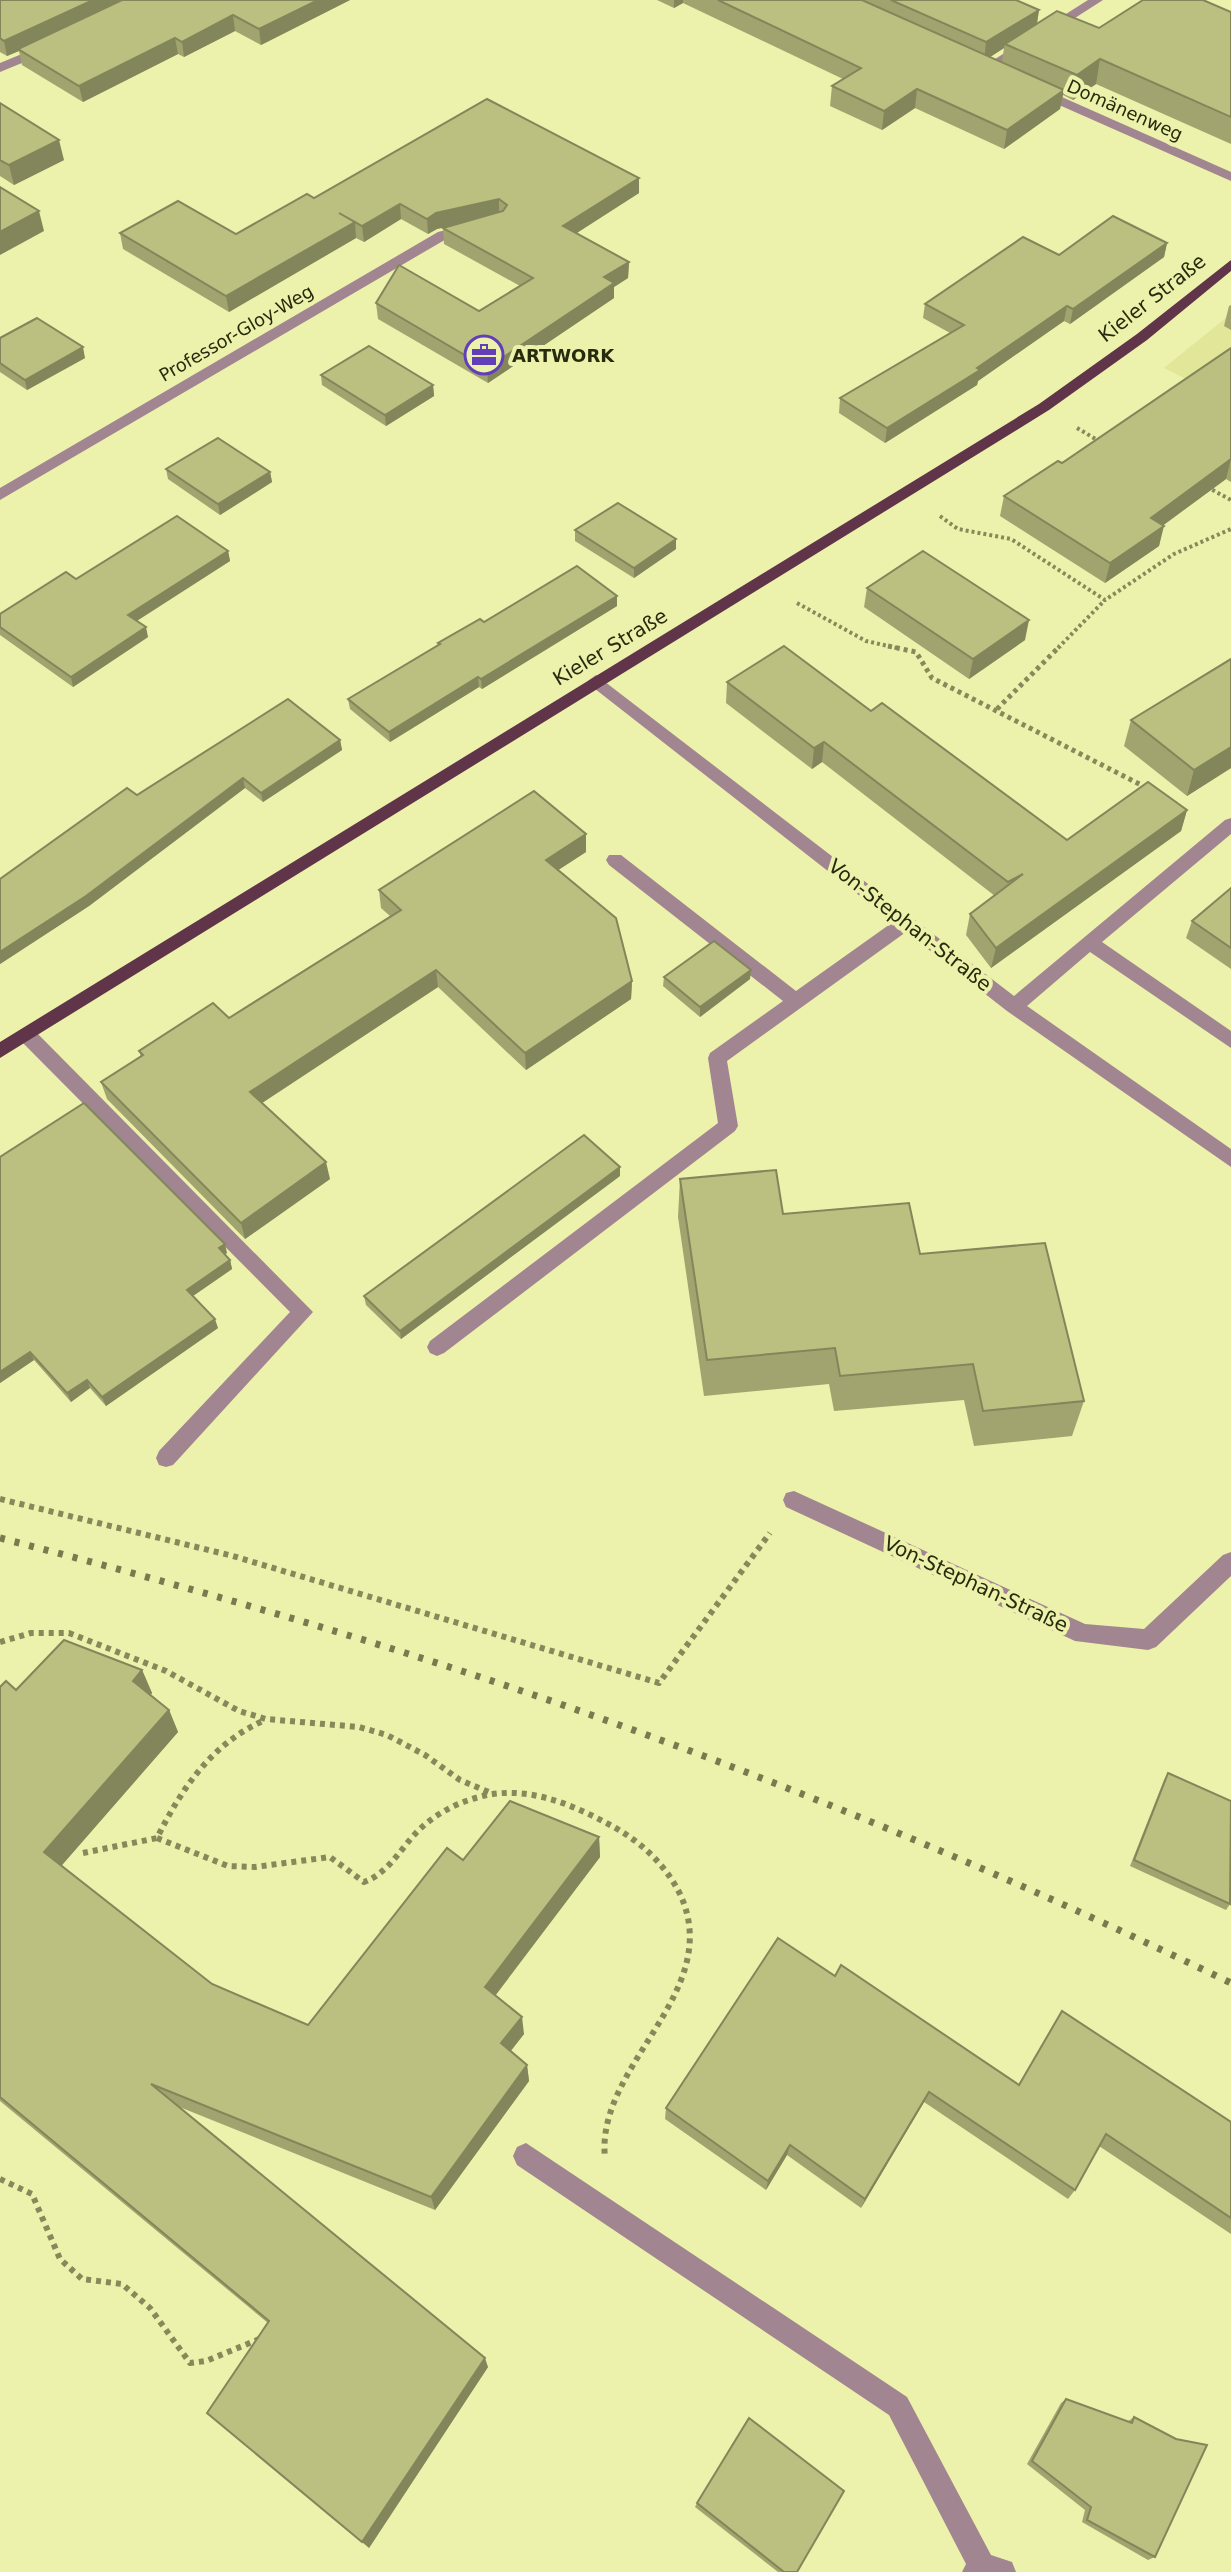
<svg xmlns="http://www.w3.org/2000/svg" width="1231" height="2572" viewBox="0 0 1231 2572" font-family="'DejaVu Sans',sans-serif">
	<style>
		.built { fill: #e1e698 }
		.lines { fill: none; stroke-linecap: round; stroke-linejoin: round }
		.path-far2 { stroke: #868a5a; stroke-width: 4; stroke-dasharray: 3 3; stroke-linecap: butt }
		.path-far1 { stroke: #868a5a; stroke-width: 5; stroke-dasharray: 4 4; stroke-linecap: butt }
		.path { stroke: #868a5a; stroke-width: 6; stroke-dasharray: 5 5; stroke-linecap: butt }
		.minor { fill: #a18591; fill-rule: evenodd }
		.major { fill: #603449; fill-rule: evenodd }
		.rail { stroke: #787b4e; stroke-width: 7; stroke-dasharray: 5 10; stroke-linecap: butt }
		.wall { fill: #a1a46e; fill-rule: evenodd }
		.shaded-wall { fill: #83865a }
		.building { fill: #bbbf80; stroke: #83865a; stroke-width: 2 }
		.labels { text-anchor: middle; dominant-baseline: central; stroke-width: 8; stroke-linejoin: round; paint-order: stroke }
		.far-street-label { font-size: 18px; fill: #282a0e; stroke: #ecf1ab }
		.far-poi-label { font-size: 18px; font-weight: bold; fill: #282a0e; stroke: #ecf1ab; text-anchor: start }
		.street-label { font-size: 20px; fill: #282a0e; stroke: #ecf1ab }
	</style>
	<rect width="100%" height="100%" fill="#ecf1ab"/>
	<!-- built -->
	<path class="built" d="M1231 314V401L1164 368Z"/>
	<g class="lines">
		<!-- path-far2 -->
		<g class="path-far2">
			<path d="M1077 428 1099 441"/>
			<path d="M1207 487 1231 500"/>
			<path d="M940 516 958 529 1011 539 1105 600 1174 554 1231 529"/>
			<path d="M797 603 866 641 897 648"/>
			<path d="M1058 648 1105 600"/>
		</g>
		<!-- path-far1 -->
		<g class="path-far1">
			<path d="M888 646 916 652 932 678 1147 788"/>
			<path d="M997 709 1060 646"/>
		</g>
		<!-- path -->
		<g class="path">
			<path d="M0 1499 233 1556 659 1683 770 1533"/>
			<path d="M0 1642 31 1633H69L166 1671 239 1711 266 1719 359 1727 387 1735 425 1755 460 1780 491 1793"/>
			<path d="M157 1838 228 1866 255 1867 330 1857 364 1882C388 1873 399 1851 416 1833 433 1815 456 1803 479 1797 525 1784 572 1804 612 1826 641 1842 665 1864 680 1894 726 1993 595 2064 605 2158"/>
			<path d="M83 1853 157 1838C182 1788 212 1743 265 1720"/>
			<path d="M0 2179 32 2194 60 2259 82 2279 122 2284 150 2308 190 2363 206 2361 262 2338"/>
		</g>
		<!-- minor -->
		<g class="minor">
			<path d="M1088 0H1103L992 71 981 68Z"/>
			<path d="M46 44 52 48 51 51 0 72V63Z"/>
			<path d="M1037 86 1231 172V181L1032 93 1030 90Z"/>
			<path d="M471 224 476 225V231L448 238 0 500V488L438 232Z"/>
			<path d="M596 675 1014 996 1225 820 1231 818V834L1102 942 1231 1031V1048L1090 952 1027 1006 1231 1149V1167L1007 1011 906 932 727 1061 738 1126 735 1131 444 1353 437 1356 430 1353 427 1347 430 1341 718 1123 708 1058 710 1053 783 1001 609 865 606 860 609 855H621L796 991 893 922 590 685 588 681Z"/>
			<path d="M26 1027 33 1029 313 1312 173 1465 166 1467 159 1465 156 1458 159 1451 290 1312 19 1039 17 1034Z"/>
			<path d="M794 1491 1085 1624 1144 1629 1223 1555 1231 1552V1576L1156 1647 1148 1650 1075 1641 786 1507 783 1500 786 1493Z"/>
			<path d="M526 2143 907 2397 991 2555 1012 2562 1016 2572H962L966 2564 889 2415 517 2165 513 2156 517 2147Z"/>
		</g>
		<!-- major -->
		<path class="major" d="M1231 260V271L1147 340 1049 410 0 1058V1042L1039 404 1137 334Z"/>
		<!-- rail -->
		<path class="rail" d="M0 1538C221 1595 441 1659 655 1738 852 1810 1043 1892 1231 1983"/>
	</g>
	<!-- wall -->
	<g class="wall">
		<path d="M0 0H350L261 45 235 31 184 57 178 54 83 102 22 65 19 51 7 56 0 52Z"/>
		<path d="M657 0H1016L1039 10 1037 24 1099 28 1231 12V144L1096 84 1073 100 1063 95 1060 109 1004 149 915 108 882 130 830 106 832 86 843 79 683 3 674 8ZM1004 48 1002 62 990 57Z"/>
		<path d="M0 103 64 160 14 185 0 176Z"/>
		<path d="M639 193 576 233 629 262 628 278 614 287V298L488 383 378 319 376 303 479 311 520 286 444 244 443 228 449 226 437 229 428 234 401 219 364 242 356 238 229 312 123 249 120 233 236 234 314 198Z"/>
		<path d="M1167 243 1164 257 1070 324 1064 321 978 381 977 385 885 443 839 413 840 398 950 333 923 318 925 304 1059 255Z"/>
		<path d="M1231 305V330L1224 326 1229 306Z"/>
		<path d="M0 338 85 358 27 390 0 372Z"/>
		<path d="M1231 348V482L1226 479 1163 525 1159 546 1105 583 1000 516 1004 496 1062 463Z"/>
		<path d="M321 375 433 385 434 396 386 426 322 385Z"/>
		<path d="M166 469 270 472 272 482 220 515 168 479Z"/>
		<path d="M575 530 676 539V549L634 578 575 541Z"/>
		<path d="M228 551 230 561 137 621 148 637 73 687 0 635V614L76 579Z"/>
		<path d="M867 588 1025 640 969 679 864 607Z"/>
		<path d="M617 606 482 689 479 687 390 742 350 709 348 699 438 645V643L484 622Z"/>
		<path d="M1231 659V768L1187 796 1124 746 1131 720Z"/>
		<path d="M727 682 871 711 1067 840 1187 810 1181 831 991 968 966 935 970 914 995 896 822 762 812 769 726 703Z"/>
		<path d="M340 740 342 750 263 802 245 788 89 906 0 964V879L137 795Z"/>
		<path d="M586 834V852L558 870 632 981 631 999 526 1070 438 987 262 1103 330 1179 245 1239 107 1099 101 1082 141 1057 139 1051 229 1018 390 916 381 908 379 890Z"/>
		<path d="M1231 888V969L1186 938 1192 921Z"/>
		<path d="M664 977 750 979 700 1017 663 986Z"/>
		<path d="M0 1157 227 1253 225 1254 230 1260 232 1269 193 1296 218 1328 106 1406 90 1388 71 1402 34 1360 0 1383Z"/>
		<path d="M620 1176 401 1339 366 1305 364 1296Z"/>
		<path d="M680 1179 783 1214 920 1254 1084 1401 1072 1436 974 1446 964 1400 834 1411 829 1384 704 1396 678 1217Z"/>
		<path d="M142 1670 152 1693 151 1695 169 1710 178 1732 61 1866 212 1984 308 2025 463 1860 599 1837 600 1857 495 1996 524 2034 511 2051 527 2065 529 2081 435 2210 177 2106 488 2367 369 2548 268 2323 0 2101V1687L16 1690Z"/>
		<path d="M1168 1773 1230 1904 1226 1910 1130 1866 1164 1780Z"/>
		<path d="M835 1976 1018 2085 1231 2122V2234L1099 2146 1075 2190 1068 2199 924 2102 861 2208 787 2155 766 2190 665 2119 666 2108Z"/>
		<path d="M1066 2399 1127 2422 1134 2417 1155 2557 1148 2560 1082 2522 1085 2510 1027 2464 1061 2403Z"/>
		<path d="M697 2503 797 2572H778L695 2507Z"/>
	</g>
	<!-- shaded-wall -->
	<g class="shaded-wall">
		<path d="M93 0H130L18 49 19 51 7 56 4 41Z"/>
		<path d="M318 0H350L261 45 259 29Z"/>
		<path d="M674 0H683V3L674 8Z"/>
		<path d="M1039 10 1036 29 1005 44 1004 48 984 61 986 42Z"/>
		<path d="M233 15 235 31 184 57 182 42Z"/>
		<path d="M175 38 178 54 83 102 79 86Z"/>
		<path d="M1100 59 1096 84 1073 100 1077 75Z"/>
		<path d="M917 89 915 108 882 130 884 111Z"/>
		<path d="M1064 90 1060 109 1004 149 1007 130Z"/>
		<path d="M59 140 64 160 14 185 9 165Z"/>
		<path d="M639 178V193L563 242V226Z"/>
		<path d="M499 199V214L437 229 428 234 427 219 436 213Z"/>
		<path d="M400 204 401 219 364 242 362 226Z"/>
		<path d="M39 211 44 231 0 255V232Z"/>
		<path d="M355 222 356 238 229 312 226 296Z"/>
		<path d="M1167 243 1164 257 1070 324 1073 309Z"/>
		<path d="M629 262 628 278 614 287V298L488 383 487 368 604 277Z"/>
		<path d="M1067 306 1064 321 978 381 977 385 885 443 887 428 977 368Z"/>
		<path d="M83 347 85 358 27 390 25 380Z"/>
		<path d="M433 385 434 396 386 426 385 415Z"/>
		<path d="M1231 459 1226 479 1146 538 1151 518Z"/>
		<path d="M270 472 272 482 220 515 218 504Z"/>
		<path d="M1164 526 1159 546 1105 583 1110 563Z"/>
		<path d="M676 539V549L634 578V568Z"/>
		<path d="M228 551 230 561 130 625 128 615Z"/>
		<path d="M617 596V606L482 689 481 679Z"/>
		<path d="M1029 620 1025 640 969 679 973 659Z"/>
		<path d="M146 627 148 637 73 687 71 677Z"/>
		<path d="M478 677 479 687 390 742 389 732Z"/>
		<path d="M340 740 342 750 263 802 261 793Z"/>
		<path d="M824 742 822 762 812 769 814 748Z"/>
		<path d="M1231 747V768L1187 796 1194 770Z"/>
		<path d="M243 778 245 788 89 906 0 964V952Z"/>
		<path d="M1187 810 1181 831 991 968 996 948Z"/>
		<path d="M586 834V852L546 878V860Z"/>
		<path d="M436 970 438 987 253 1109 250 1092Z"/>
		<path d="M751 970 750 979 700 1017V1007Z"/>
		<path d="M632 981 631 999 526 1070 525 1053Z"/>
		<path d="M326 1162 330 1179 245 1239 241 1223Z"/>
		<path d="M620 1167V1176L401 1339 400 1331Z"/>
		<path d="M225 1244 227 1253 221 1257 219 1248Z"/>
		<path d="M230 1260 232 1269 190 1298 187 1290Z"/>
		<path d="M215 1319 218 1328 106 1406 102 1397Z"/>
		<path d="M30 1352 34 1360 0 1383V1372Z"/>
		<path d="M87 1380 90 1388 71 1402 67 1393Z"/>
		<path d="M142 1670 152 1693 143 1704 133 1681Z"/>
		<path d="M169 1710 178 1732 56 1872 44 1852Z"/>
		<path d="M599 1837 600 1857 488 2005 485 1987Z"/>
		<path d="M522 2017 524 2034 504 2059 501 2043Z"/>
		<path d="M527 2065 529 2081 435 2210 431 2197Z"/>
		<path d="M929 2092 924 2102 861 2208 865 2199Z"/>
		<path d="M790 2145 787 2155 766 2190 768 2181Z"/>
		<path d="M485 2358 488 2367 369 2548 362 2542Z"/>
	</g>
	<!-- building -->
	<g class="building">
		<path d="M0 0H93L4 41 0 38Z"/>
		<path d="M122 0H318L259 29 233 15 182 42 175 38 79 86 18 49Z"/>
		<path d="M718 0H862L1064 90 1007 130 917 89 884 111 832 86 861 68Z"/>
		<path d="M891 0H1016L1039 10 986 42Z"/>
		<path d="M1143 0H1203L1231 12V117L1100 59 1077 75 1005 44 1057 11 1099 28Z"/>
		<path d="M487 99 639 178 563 226 629 262 604 277 614 283 487 368 376 303 399 265 479 311 533 278 443 228 503 211 507 205 499 199 436 213 427 219 400 204 362 226 339 213 355 222 226 296 120 233 178 201 236 234 307 194 314 198Z"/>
		<path d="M0 103 59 140 9 165 0 160Z"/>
		<path d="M0 187 39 211 0 232Z"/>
		<path d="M1113 216 1167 243 1073 309 1067 306 977 368 980 370 887 428 840 398 964 325 925 304 1023 237 1059 255Z"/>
		<path d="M37 318 83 347 25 380 0 363V338Z"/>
		<path d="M369 346 433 385 385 415 321 375Z"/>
		<path d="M1231 348V459L1151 518 1164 526 1110 563 1004 496 1058 461 1062 463Z"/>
		<path d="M218 438 270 472 218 504 166 469Z"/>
		<path d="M618 503 676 539 634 568 575 530Z"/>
		<path d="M177 516 228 551 128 615 146 627 71 677 0 627V614L66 572 76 579Z"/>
		<path d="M923 551 1029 620 973 659 867 588Z"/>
		<path d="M577 566 617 596 481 679 478 677 389 732 348 699 440 644 438 643 480 619 484 622Z"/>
		<path d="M784 646 871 711 882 703 1067 840 1148 782 1187 810 996 948 970 914 1023 874 1008 882 824 742 814 748 727 682Z"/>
		<path d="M1231 659V747L1194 770 1131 720Z"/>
		<path d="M288 699 340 740 261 793 243 778 86 896 0 952V879L127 788 137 795Z"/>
		<path d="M534 791 586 834 546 860 616 918 632 981 525 1053 436 970 250 1092 326 1162 241 1223 101 1082 143 1055 139 1051 213 1003 229 1018 401 910 379 890Z"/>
		<path d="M1231 888V948L1192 921Z"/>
		<path d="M714 941 751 970 700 1007 664 977Z"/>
		<path d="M84 1103 225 1244 219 1248 230 1260 187 1290 215 1319 102 1397 87 1380 67 1393 30 1352 0 1372V1157Z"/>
		<path d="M584 1135 620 1167 400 1331 364 1296Z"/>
		<path d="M776 1170 783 1214 909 1203 920 1254 1045 1243 1084 1401 983 1411 973 1364 840 1376 835 1348 707 1360 680 1179Z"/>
		<path d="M64 1640 142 1670 133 1681 169 1710 44 1852 212 1984 308 2025 447 1848 463 1860 510 1801 599 1837 485 1987 522 2017 501 2043 527 2065 431 2197 151 2084 485 2358 362 2542 207 2413 269 2321 0 2097V1687L6 1681 16 1690Z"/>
		<path d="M1168 1773 1231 1801 1230 1904 1134 1860Z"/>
		<path d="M778 1938 835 1976 841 1965 1019 2085 1062 2011 1231 2122V2218L1106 2134 1075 2190 929 2092 865 2199 790 2145 768 2181 666 2108Z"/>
		<path d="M1066 2399 1132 2423 1134 2417 1176 2439 1207 2445 1155 2557 1087 2520 1091 2507 1032 2461Z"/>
		<path d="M749 2418 844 2491 797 2572H784L697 2503Z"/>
	</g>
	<!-- icons -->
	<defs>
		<g id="office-ring" transform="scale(2)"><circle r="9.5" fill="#ecf1ab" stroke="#623fb8" stroke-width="1.5"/><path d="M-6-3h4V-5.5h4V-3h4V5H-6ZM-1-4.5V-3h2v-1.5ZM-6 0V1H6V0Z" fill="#623fb8"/></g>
	</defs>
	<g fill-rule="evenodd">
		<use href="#office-ring" x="484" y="355"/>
	</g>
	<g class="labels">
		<!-- far-street labels -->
		<g class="far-street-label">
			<text transform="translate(1125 110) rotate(24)">Domänenweg</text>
			<text transform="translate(236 333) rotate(-30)">Professor-Gloy-Weg</text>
		</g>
		<!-- far-poi labels -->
		<g class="far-poi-label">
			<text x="512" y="355">ARTWORK</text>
		</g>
		<!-- street labels -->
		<g class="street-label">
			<text transform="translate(1152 298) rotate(-38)">Kieler Straße</text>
			<text transform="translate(610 647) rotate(-31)">Kieler Straße</text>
			<text transform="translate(910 925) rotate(38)">Von-Stephan-Straße</text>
			<text transform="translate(976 1584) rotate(25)">Von-Stephan-Straße</text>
		</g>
	</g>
</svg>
